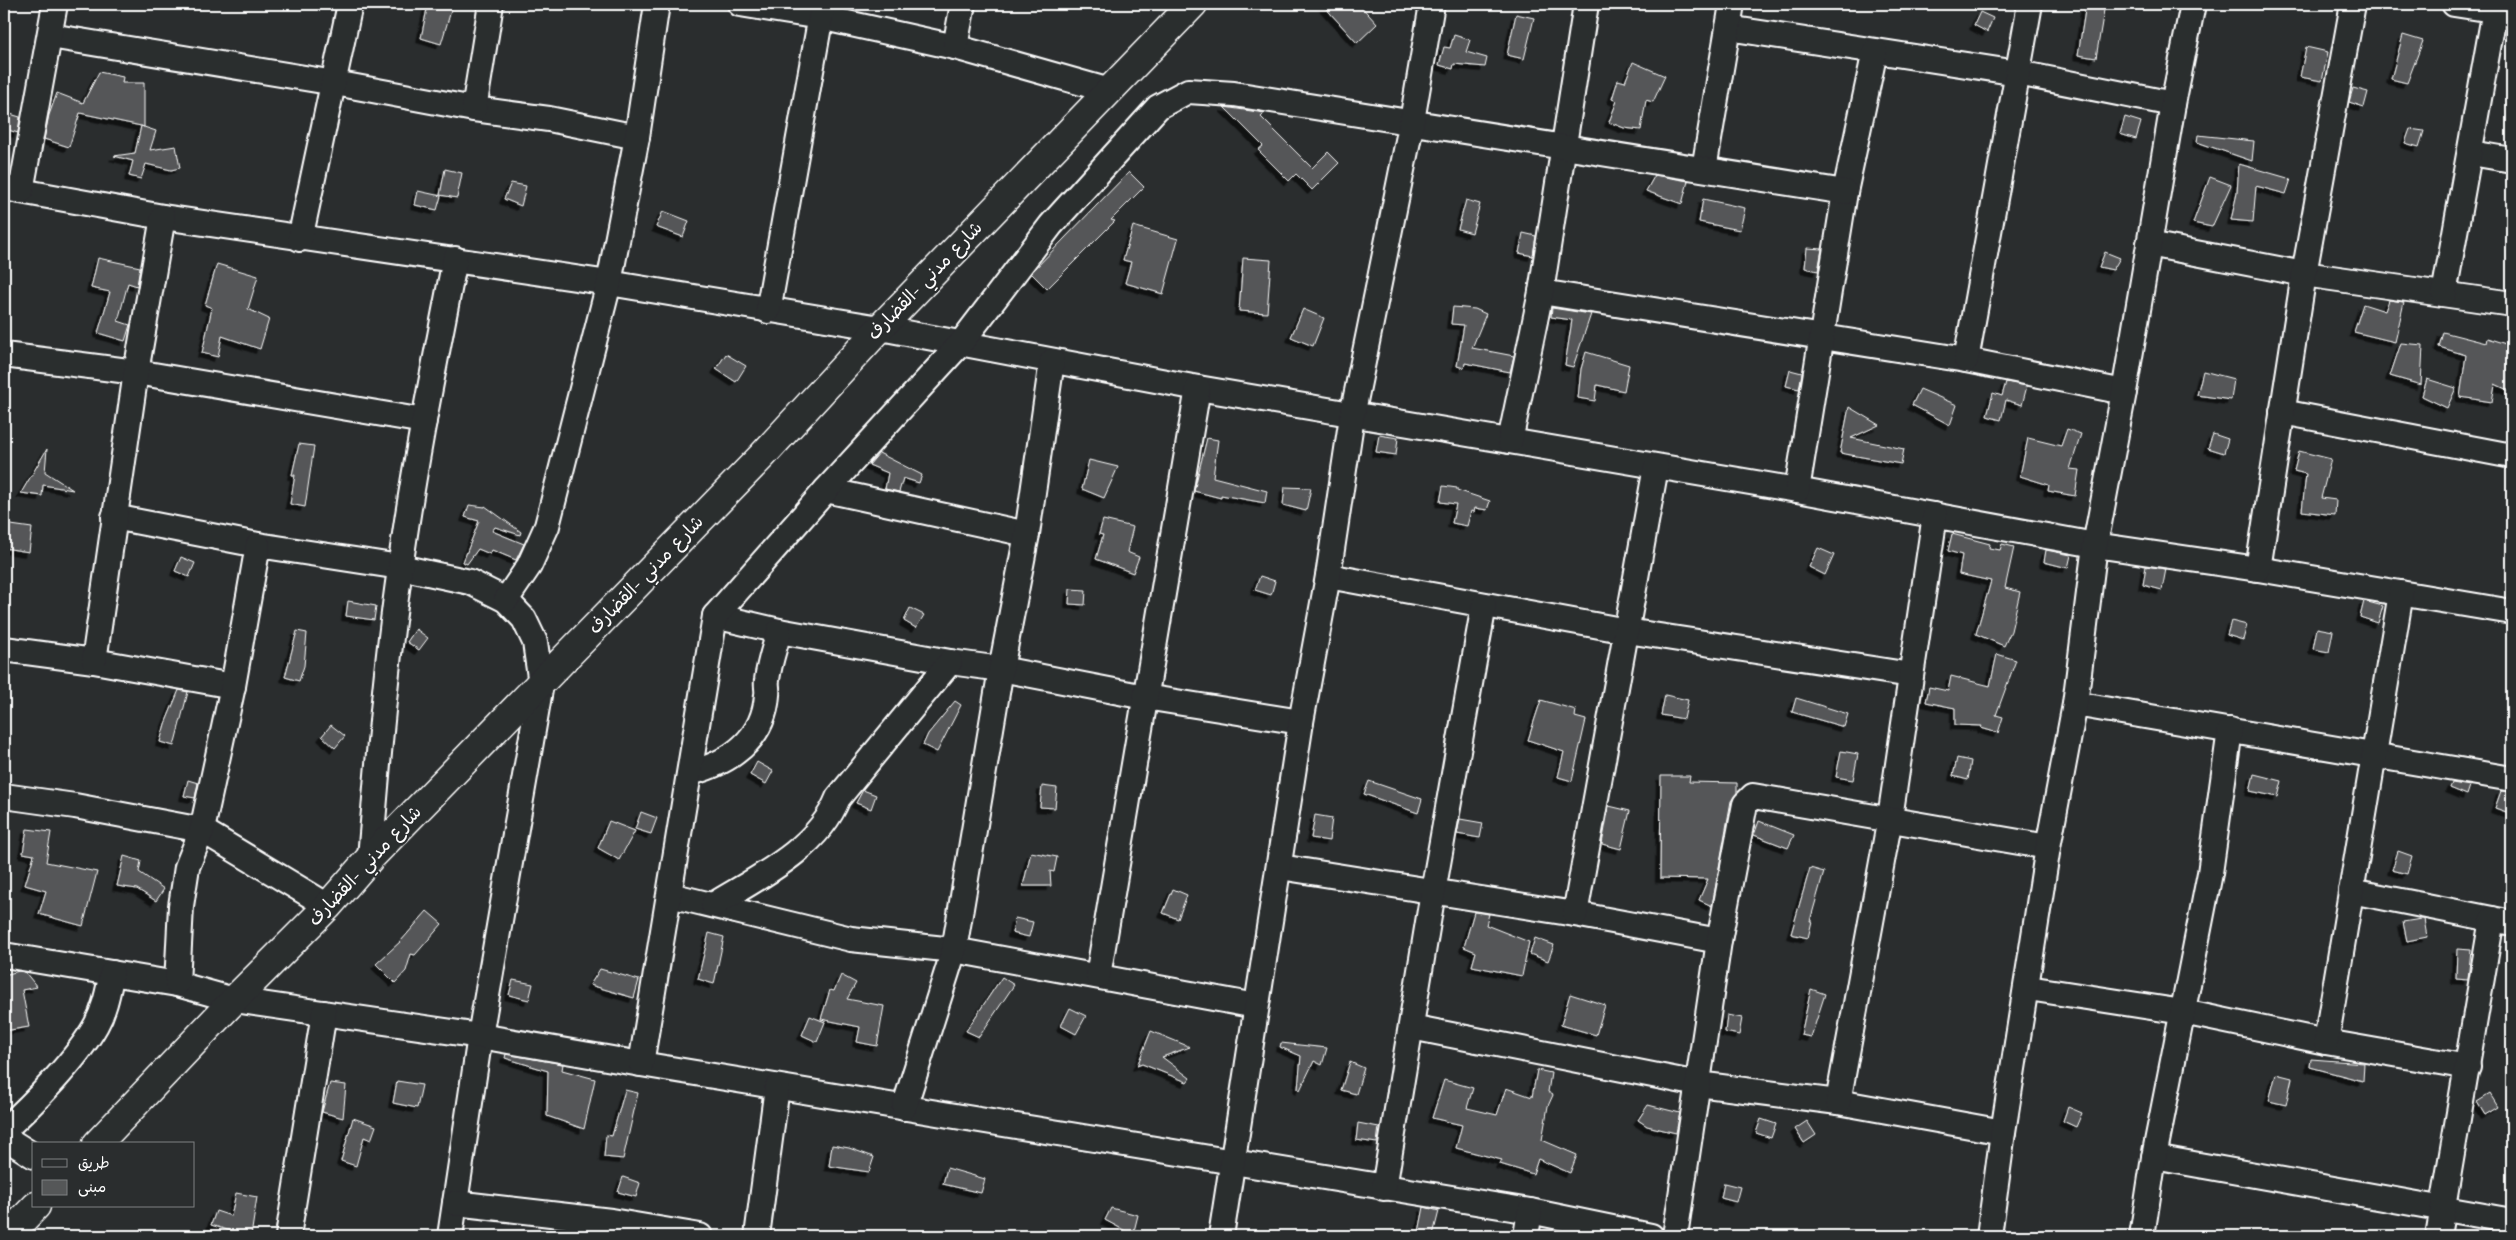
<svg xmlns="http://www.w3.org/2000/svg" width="2516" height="1240" viewBox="0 0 2516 1240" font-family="'Comic Neue','Playpen Sans Arabic',sans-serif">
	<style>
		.building { fill: #555758; stroke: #fff; filter: url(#shadow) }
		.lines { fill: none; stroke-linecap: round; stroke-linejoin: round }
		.minor-casing { stroke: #fff; stroke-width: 28 }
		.trunk-casing { stroke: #fff; stroke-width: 31 }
		.minor { stroke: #2a2d2e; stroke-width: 24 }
		.trunk { stroke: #2a2d2e; stroke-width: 28 }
		.labels { text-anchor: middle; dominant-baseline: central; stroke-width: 4; stroke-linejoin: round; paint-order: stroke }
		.street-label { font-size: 18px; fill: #fff; stroke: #2a2d2e }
	</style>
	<defs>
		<filter id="shadow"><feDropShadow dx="-4.5" dy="4.5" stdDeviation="0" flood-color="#0009"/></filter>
	</defs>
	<rect width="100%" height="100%" fill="#2a2d2e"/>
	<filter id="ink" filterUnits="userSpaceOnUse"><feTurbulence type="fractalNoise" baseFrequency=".02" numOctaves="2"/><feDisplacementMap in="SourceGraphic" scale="10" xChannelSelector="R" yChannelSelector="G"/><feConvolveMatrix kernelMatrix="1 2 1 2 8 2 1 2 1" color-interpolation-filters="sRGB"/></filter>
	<g filter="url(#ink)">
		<!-- building -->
		<g class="building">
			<path d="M428 4H453L441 44 421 38Z"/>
			<path d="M1322 4H1359L1377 24 1357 43Z"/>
			<path d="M2086 4H2105L2096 58 2078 55Z"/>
			<path d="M1980 12 1993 18 1987 32 1974 25Z"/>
			<path d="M1516 14 1534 18 1524 59 1507 55Z"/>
			<path d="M1454 35 1470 40 1466 52 1487 58 1485 67 1454 64 1453 69 1439 65 1444 47 1450 48Z"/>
			<path d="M2403 35 2423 41 2407 83 2391 79Z"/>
			<path d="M2306 47 2328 52 2322 81 2300 77Z"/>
			<path d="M1633 62 1665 76 1653 102 1646 100 1641 130 1624 128 1609 122 1617 101 1612 99 1618 80 1625 82Z"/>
			<path d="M99 72 123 77 122 83H144V127L141 126 156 131 150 150 176 146 180 168 171 170 146 164 141 179 129 176 133 161 114 156 135 153 141 126 80 113 69 147 44 139 49 115 57 93 83 103Z"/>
			<path d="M2353 88 2368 92 2364 107 2349 102Z"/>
			<path d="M1224 107 1265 113 1261 117 1312 168 1328 152 1339 163 1312 190 1296 174 1289 181 1258 150 1263 146Z"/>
			<path d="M10 114 20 117 18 133 5 129Z"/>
			<path d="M2125 117 2141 122 2136 139 2120 134Z"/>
			<path d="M2410 129 2424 131 2419 147 2405 143Z"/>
			<path d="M2198 135 2254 141 2252 161 2197 142Z"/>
			<path d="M2239 164 2291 179 2286 194 2256 186 2253 222 2231 220 2237 193Z"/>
			<path d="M445 169 462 173 457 198 440 195Z"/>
			<path d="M1129 172 1144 187 1111 220 1115 221 1047 289 1031 273Z"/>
			<path d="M1655 175 1688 181 1682 204 1646 191Z"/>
			<path d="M2210 177 2231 185 2212 227 2193 223Z"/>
			<path d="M511 183 526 186 521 206 504 199Z"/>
			<path d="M418 191 441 196 437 210 415 205Z"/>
			<path d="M1703 199 1745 208 1740 230 1699 222Z"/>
			<path d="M1466 200 1480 204 1472 233 1458 229Z"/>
			<path d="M663 211 689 221 683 237 656 227Z"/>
			<path d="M1133 226 1178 239 1163 294 1125 283 1131 262 1123 260Z"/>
			<path d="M1523 233 1536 236 1533 256 1519 253Z"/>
			<path d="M1807 248 1822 249 1818 271 1805 268Z"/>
			<path d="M2105 252 2120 258 2113 270 2099 267Z"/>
			<path d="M98 258 140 267 137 286 128 283 118 321 130 325 125 341 98 333 110 292 91 288Z"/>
			<path d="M1243 258 1271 260 1267 313 1239 311Z"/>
			<path d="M217 264 258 276 248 309 269 319 260 349 222 336 218 357 202 353 212 308 205 305Z"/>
			<path d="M2389 300 2404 302 2395 342 2354 332 2363 304 2385 311Z"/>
			<path d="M1453 307 1475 309 1486 314 1472 348 1514 356 1510 372 1465 363 1464 368 1457 366 1464 325 1451 324Z"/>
			<path d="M1552 308 1591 314 1573 367 1565 365 1572 320 1551 317Z"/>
			<path d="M1303 309 1324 318 1313 346 1291 337Z"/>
			<path d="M2443 332 2486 343 2487 338 2512 346V392L2495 384 2492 402 2460 397 2466 355 2439 347Z"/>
			<path d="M2401 343 2423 345 2421 385 2390 376Z"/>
			<path d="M1586 352 1629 365 1624 391 1597 385 1595 401 1578 398 1581 369Z"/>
			<path d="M726 354 746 366 736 382 716 369Z"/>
			<path d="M1790 370 1802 373 1799 389 1786 386Z"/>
			<path d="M2203 371 2234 379 2231 400 2197 395Z"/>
			<path d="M2427 379 2456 388 2447 408 2422 396Z"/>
			<path d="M2006 382 2027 386 2022 405 2006 400 2001 420 1987 416 1993 393 2002 396Z"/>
			<path d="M1920 389 1957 405 1950 425 1912 405Z"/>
			<path d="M1849 407 1879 425 1851 438 1904 449 1901 464 1840 453Z"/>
			<path d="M2067 429 2081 434 2070 469 2079 470 2075 496 2048 491 2049 485 2020 476 2028 438 2061 446Z"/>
			<path d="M2213 434 2228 439 2224 453 2208 448Z"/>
			<path d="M1379 435 1398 438 1396 455 1376 452Z"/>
			<path d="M1207 438 1218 440 1213 477 1267 491 1265 503 1221 495V498L1194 491Z"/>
			<path d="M299 444 314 446 305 507 290 504 295 475H292Z"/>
			<path d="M47 449 45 472 73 490 43 485 42 496 21 493Z"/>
			<path d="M2299 451 2331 459 2321 498 2336 500 2335 515 2302 511 2306 474 2294 471Z"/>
			<path d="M879 453 922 475 919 483 903 478 899 492 885 489 888 473 869 465Z"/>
			<path d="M1089 460 1118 467 1104 498 1082 489Z"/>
			<path d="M1443 486 1457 488V490L1490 501 1487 510 1475 508 1474 512 1471 511 1467 526 1452 523 1456 504 1440 502Z"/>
			<path d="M1285 487 1311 488 1306 511 1283 505Z"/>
			<path d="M469 505 485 507V506L521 532 520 535 495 527 492 531 524 544 516 560 492 550 490 554 478 549 467 564 463 562 479 521 465 517Z"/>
			<path d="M1103 520 1133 527 1127 552 1139 557 1133 573 1096 559 1103 535 1099 534Z"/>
			<path d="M4 524 32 528 29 552 4 548Z"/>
			<path d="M1952 534 1990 544 1989 548 2000 550 2002 544 2014 547 2005 588 2020 592 2011 631 2004 646 1976 634 1991 581 1959 574 1962 555 1948 551Z"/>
			<path d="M1818 548 1834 555 1825 575 1809 567Z"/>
			<path d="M2046 550 2071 555 2068 568 2044 562Z"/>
			<path d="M181 557 195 563 189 577 175 571Z"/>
			<path d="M2146 566 2166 569 2162 590 2143 585Z"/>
			<path d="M1260 576 1275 581 1271 595 1255 590Z"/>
			<path d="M1070 589 1086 590 1085 605 1069 604Z"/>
			<path d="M348 601 376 606 374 620 346 616Z"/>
			<path d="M2364 601 2383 606 2378 623 2360 617Z"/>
			<path d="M910 608 924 615 916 628 904 621Z"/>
			<path d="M2231 621 2247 625 2243 640 2227 635Z"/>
			<path d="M2317 628 2333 631 2329 652 2313 649Z"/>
			<path d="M416 629 428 638 419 650 407 642Z"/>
			<path d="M297 631 307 633 304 666 299 681 285 677Z"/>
			<path d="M1997 654 2016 660 1996 715 2003 717 1998 733 1981 728 1982 726 1955 725V708L1926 702 1929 687 1948 691 1951 676 1990 686Z"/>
			<path d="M179 690 188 692 174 746 160 742 165 724Z"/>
			<path d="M1665 695 1688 700 1684 719 1661 715Z"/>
			<path d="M1796 698 1848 714 1844 727 1792 712Z"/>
			<path d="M1541 700 1576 710 1575 717 1586 720 1572 781 1558 777 1564 752 1528 740Z"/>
			<path d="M955 701 961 705 937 752 923 745 928 734Z"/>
			<path d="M331 725 345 736 335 748 322 736Z"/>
			<path d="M1841 751 1858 754 1853 780 1836 777Z"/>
			<path d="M1957 758 1971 761 1968 780 1953 776Z"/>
			<path d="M757 762 773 771 766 784 750 775Z"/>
			<path d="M2254 774 2282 781 2278 797 2250 791Z"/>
			<path d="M1661 776H1690L1689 782 1737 783V793L1731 801 1712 906 1699 900 1708 879 1660 878Z"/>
			<path d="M188 780 198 783 195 798 184 796Z"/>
			<path d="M1369 781 1422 799 1418 813 1364 794Z"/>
			<path d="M2452 783 2470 786 2467 795 2450 788Z"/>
			<path d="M1042 786 1057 788 1055 808 1040 807Z"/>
			<path d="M863 790 876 795 871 809 856 803Z"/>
			<path d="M2501 791 2512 792V814L2495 808Z"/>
			<path d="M1609 806 1630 811 1621 849 1602 844Z"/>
			<path d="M641 812 657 818 651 834 635 829Z"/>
			<path d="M1315 815 1332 818 1329 841 1311 838Z"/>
			<path d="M1460 819 1483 823 1480 838 1457 834Z"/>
			<path d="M609 821 635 831 619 860 598 848Z"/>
			<path d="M1759 821 1794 835 1788 848 1754 835Z"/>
			<path d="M27 829 51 832 46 862 97 872 83 926 39 914 46 891 25 885 34 855 23 853Z"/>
			<path d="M2398 851 2412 856 2407 874 2392 870Z"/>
			<path d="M1031 852 1057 857 1054 872 1050 871 1051 886H1023Z"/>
			<path d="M124 856 141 861 139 872 164 889 156 901 137 889 117 886Z"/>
			<path d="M1810 868 1824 872 1810 921H1812L1808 938 1791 934Z"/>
			<path d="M1173 889 1187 895 1178 919 1163 913Z"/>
			<path d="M427 911 442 924 415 955 411 954 406 971 395 983 376 964 401 941Z"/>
			<path d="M1474 912 1489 914 1486 925 1529 942 1522 976 1472 966 1476 952 1464 947Z"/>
			<path d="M1015 918 1033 922 1029 937 1012 933Z"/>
			<path d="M2421 919H2424L2427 937 2407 941 2403 922Z"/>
			<path d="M709 933 724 937 714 984 698 979Z"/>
			<path d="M1535 938 1554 945 1548 961 1530 954Z"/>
			<path d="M2457 949 2471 950 2468 980 2456 979Z"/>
			<path d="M600 969 639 980 634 998 590 985Z"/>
			<path d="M19 971 25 972 37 987 22 990 29 1027 4 1031V975Z"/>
			<path d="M841 975 856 983 847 999 884 1006 877 1046 857 1042 860 1027 821 1019 830 990 834 991Z"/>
			<path d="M1002 977 1014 985 979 1037 966 1031Z"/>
			<path d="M513 980 533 984 529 1000 509 995Z"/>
			<path d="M1811 989 1825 994 1811 1037 1801 1035Z"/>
			<path d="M1570 994 1605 1005 1596 1035 1561 1025Z"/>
			<path d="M1070 1008 1086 1016 1076 1034 1061 1026Z"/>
			<path d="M1727 1015 1742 1018 1739 1035 1725 1032Z"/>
			<path d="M810 1016 825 1022 817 1042 802 1035Z"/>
			<path d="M1151 1031 1190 1047 1162 1057 1190 1078 1187 1082 1142 1064 1137 1066Z"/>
			<path d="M1281 1043 1327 1048 1322 1065 1314 1061 1300 1090 1298 1089 1301 1056 1280 1047Z"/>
			<path d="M506 1054 563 1064 562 1070 595 1079 584 1129 547 1116 548 1071 505 1058Z"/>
			<path d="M2311 1059 2364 1063 2363 1081 2310 1067Z"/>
			<path d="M1350 1062 1364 1068 1356 1094 1341 1090Z"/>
			<path d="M1537 1070 1551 1073 1548 1092 1553 1095 1548 1106 1542 1140 1577 1155 1570 1173 1538 1159 1533 1174 1500 1164 1502 1160 1456 1148 1462 1125 1432 1118 1444 1080 1473 1088 1467 1108 1497 1115 1506 1088 1532 1097Z"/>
			<path d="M2276 1074 2292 1078 2286 1105 2269 1101Z"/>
			<path d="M397 1081 422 1085 417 1108 393 1103Z"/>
			<path d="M330 1083 346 1085 343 1118 322 1112Z"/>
			<path d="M625 1090 638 1093 623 1159 604 1157 606 1135 612 1136Z"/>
			<path d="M2490 1094 2498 1107 2485 1115 2477 1102Z"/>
			<path d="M1648 1105 1680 1113 1676 1133 1647 1126 1638 1120Z"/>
			<path d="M2068 1107 2082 1113 2076 1127 2063 1121Z"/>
			<path d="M353 1118 376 1126 371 1140 364 1137 356 1166 341 1161Z"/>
			<path d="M1761 1119 1776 1124 1771 1138 1756 1133Z"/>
			<path d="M1807 1121 1816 1135 1804 1143 1795 1129Z"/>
			<path d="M1358 1123 1379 1127 1377 1143 1356 1140Z"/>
			<path d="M832 1145 849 1148 874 1157 869 1172 829 1166Z"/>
			<path d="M947 1168 985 1179 981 1193 943 1184Z"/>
			<path d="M623 1177 640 1183 636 1197 618 1192Z"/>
			<path d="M1724 1183 1740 1187 1736 1202 1721 1198Z"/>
			<path d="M236 1193 257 1197 251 1236H231V1231L211 1225 216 1211 231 1216Z"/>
			<path d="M1424 1207 1439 1211 1433 1235 1419 1232Z"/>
			<path d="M1111 1208 1138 1215 1133 1235 1105 1220Z"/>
		</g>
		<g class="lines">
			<!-- minor casing -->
			<g class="minor-casing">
				<g id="minor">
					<path d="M740 4 820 17 955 47 1110 91"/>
					<path d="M2454 4 2512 13"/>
					<path d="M1728 28 2018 73 2173 104"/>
					<path d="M50 36 335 83 474 109 549 119 637 137"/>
					<path d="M955 47 963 4"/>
					<path d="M474 109 491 4"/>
					<path d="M2471 153 2512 160"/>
					<path d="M1704 169 1732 4"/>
					<path d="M4 188 163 217 609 283 880 328 1198 388 1797 490 2095 545 2258 569 2512 612"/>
					<path d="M21 191 55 4"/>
					<path d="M300 239 350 4"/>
					<path d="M2149 244 2304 274 2512 304"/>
					<path d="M1541 292 1966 360 2124 392"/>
					<path d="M2444 294 2496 4"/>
					<path d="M768 311 823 4"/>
					<path d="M4 355 136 372 424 421"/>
					<path d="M1966 360 2030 4"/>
					<path d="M2282 412 2512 456"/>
					<path d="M1510 441 1541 292 1586 4"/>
					<path d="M826 490 1027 534"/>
					<path d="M1797 490 1845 192 1875 51"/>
					<path d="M114 517 258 545 400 567 470 582 506 600 524 619 535 642 541 684 480 1036 450 1236"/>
					<path d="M2258 569 2304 274 2353 4"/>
					<path d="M1328 576 1627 631 1911 675"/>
					<path d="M506 600 529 566 547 526 609 283 637 137 657 4"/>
					<path d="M715 616 779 631 950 662 1001 669 1145 697 1301 722"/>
					<path d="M4 649 94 661 233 686"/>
					<path d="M94 661 136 372 163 217"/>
					<path d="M2075 704 2512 779"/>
					<path d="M690 773C729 763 764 740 767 695 768 690 766 685 767 680 769 663 775 647 779 631"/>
					<path d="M4 796 75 806 202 830 328 906"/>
					<path d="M370 858C378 761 386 665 400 569 414 465 435 362 455 259"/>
					<path d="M1280 867 1575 914 1719 941"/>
					<path d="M2351 891 2512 923"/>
					<path d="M670 895 851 939 954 950 1256 1006"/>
					<path d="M713 905C757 878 818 849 838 798L950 662"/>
					<path d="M1575 914 1656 467"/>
					<path d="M4 955 177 984 234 1000 480 1036 641 1064 1530 1211 1651 1236"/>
					<path d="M1098 976 1198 388"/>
					<path d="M177 984 181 906 187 867 202 830 233 686 258 545"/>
					<path d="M2028 988 2183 1012 2326 1042 2468 1067"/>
					<path d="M1411 1027 1698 1084 1838 1102 2003 1132"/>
					<path d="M2326 1042 2401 593"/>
					<path d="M641 1064 715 616 826 490 961 343 1051 225 1158 107 1188 91 1234 94 1845 192"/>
					<path d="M1838 1102 1890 818 1935 515"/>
					<path d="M904 1108 954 950 1001 669 1027 534 1052 361"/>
					<path d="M4 1130C33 1104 77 1059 96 1025 105 1009 108 991 112 973"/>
					<path d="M4 1137 34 1156"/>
					<path d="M2154 1157 2512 1221"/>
					<path d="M1384 1188 1433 892 1484 605"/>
					<path d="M455 1203 611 1221 700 1236"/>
					<path d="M288 1236 324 1013"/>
					<path d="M757 1236 777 1087"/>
					<path d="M1221 1236 1301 722 1328 576 1352 416 1412 121 1432 4"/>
					<path d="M1526 1236 1530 1211"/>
					<path d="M1675 1236 1719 941 1745 804 1753 796 2048 847"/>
					<path d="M1989 1236 2003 1132 2048 847 2075 704 2095 545 2124 392 2173 104 2193 4"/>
					<path d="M2142 1236 2154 1157 2210 873 2230 730"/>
					<path d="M2438 1236 2492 919"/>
				</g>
			</g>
			<!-- trunk casing -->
			<g class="trunk-casing">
				<g id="trunk">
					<path d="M97 1144 234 1000 328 906 370 858 762 456 880 328 1193 4"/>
					<path d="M7 1236 36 1206"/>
				</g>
			</g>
			<!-- minor -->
			<use href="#minor" class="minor"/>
			<!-- trunk -->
			<use href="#trunk" class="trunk"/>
		</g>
	</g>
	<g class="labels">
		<!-- street labels -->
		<g class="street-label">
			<text transform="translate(925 281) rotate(-46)">شارع مدني -القضارف</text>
			<text transform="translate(646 575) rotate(-46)">شارع مدني -القضارف</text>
			<text transform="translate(365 866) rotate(-47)">شارع مدني -القضارف</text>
		</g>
	</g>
	<!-- margin -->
	<rect width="2516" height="1240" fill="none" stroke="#2a2d2e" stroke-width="20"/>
	<rect x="10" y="10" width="2496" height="1220" fill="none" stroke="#fff" stroke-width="2" filter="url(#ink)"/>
	<!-- legend -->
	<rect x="32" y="1142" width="162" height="65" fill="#2a2d2e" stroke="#7f8182"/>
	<rect x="42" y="1159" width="25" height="8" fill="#2a2d2e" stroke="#7f8182"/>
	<text x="78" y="1168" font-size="15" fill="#ffffff">طريق</text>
	<rect x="42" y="1180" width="25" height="15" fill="#555758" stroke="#7f8182"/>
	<text x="78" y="1192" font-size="15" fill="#ffffff">مبنى</text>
</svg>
